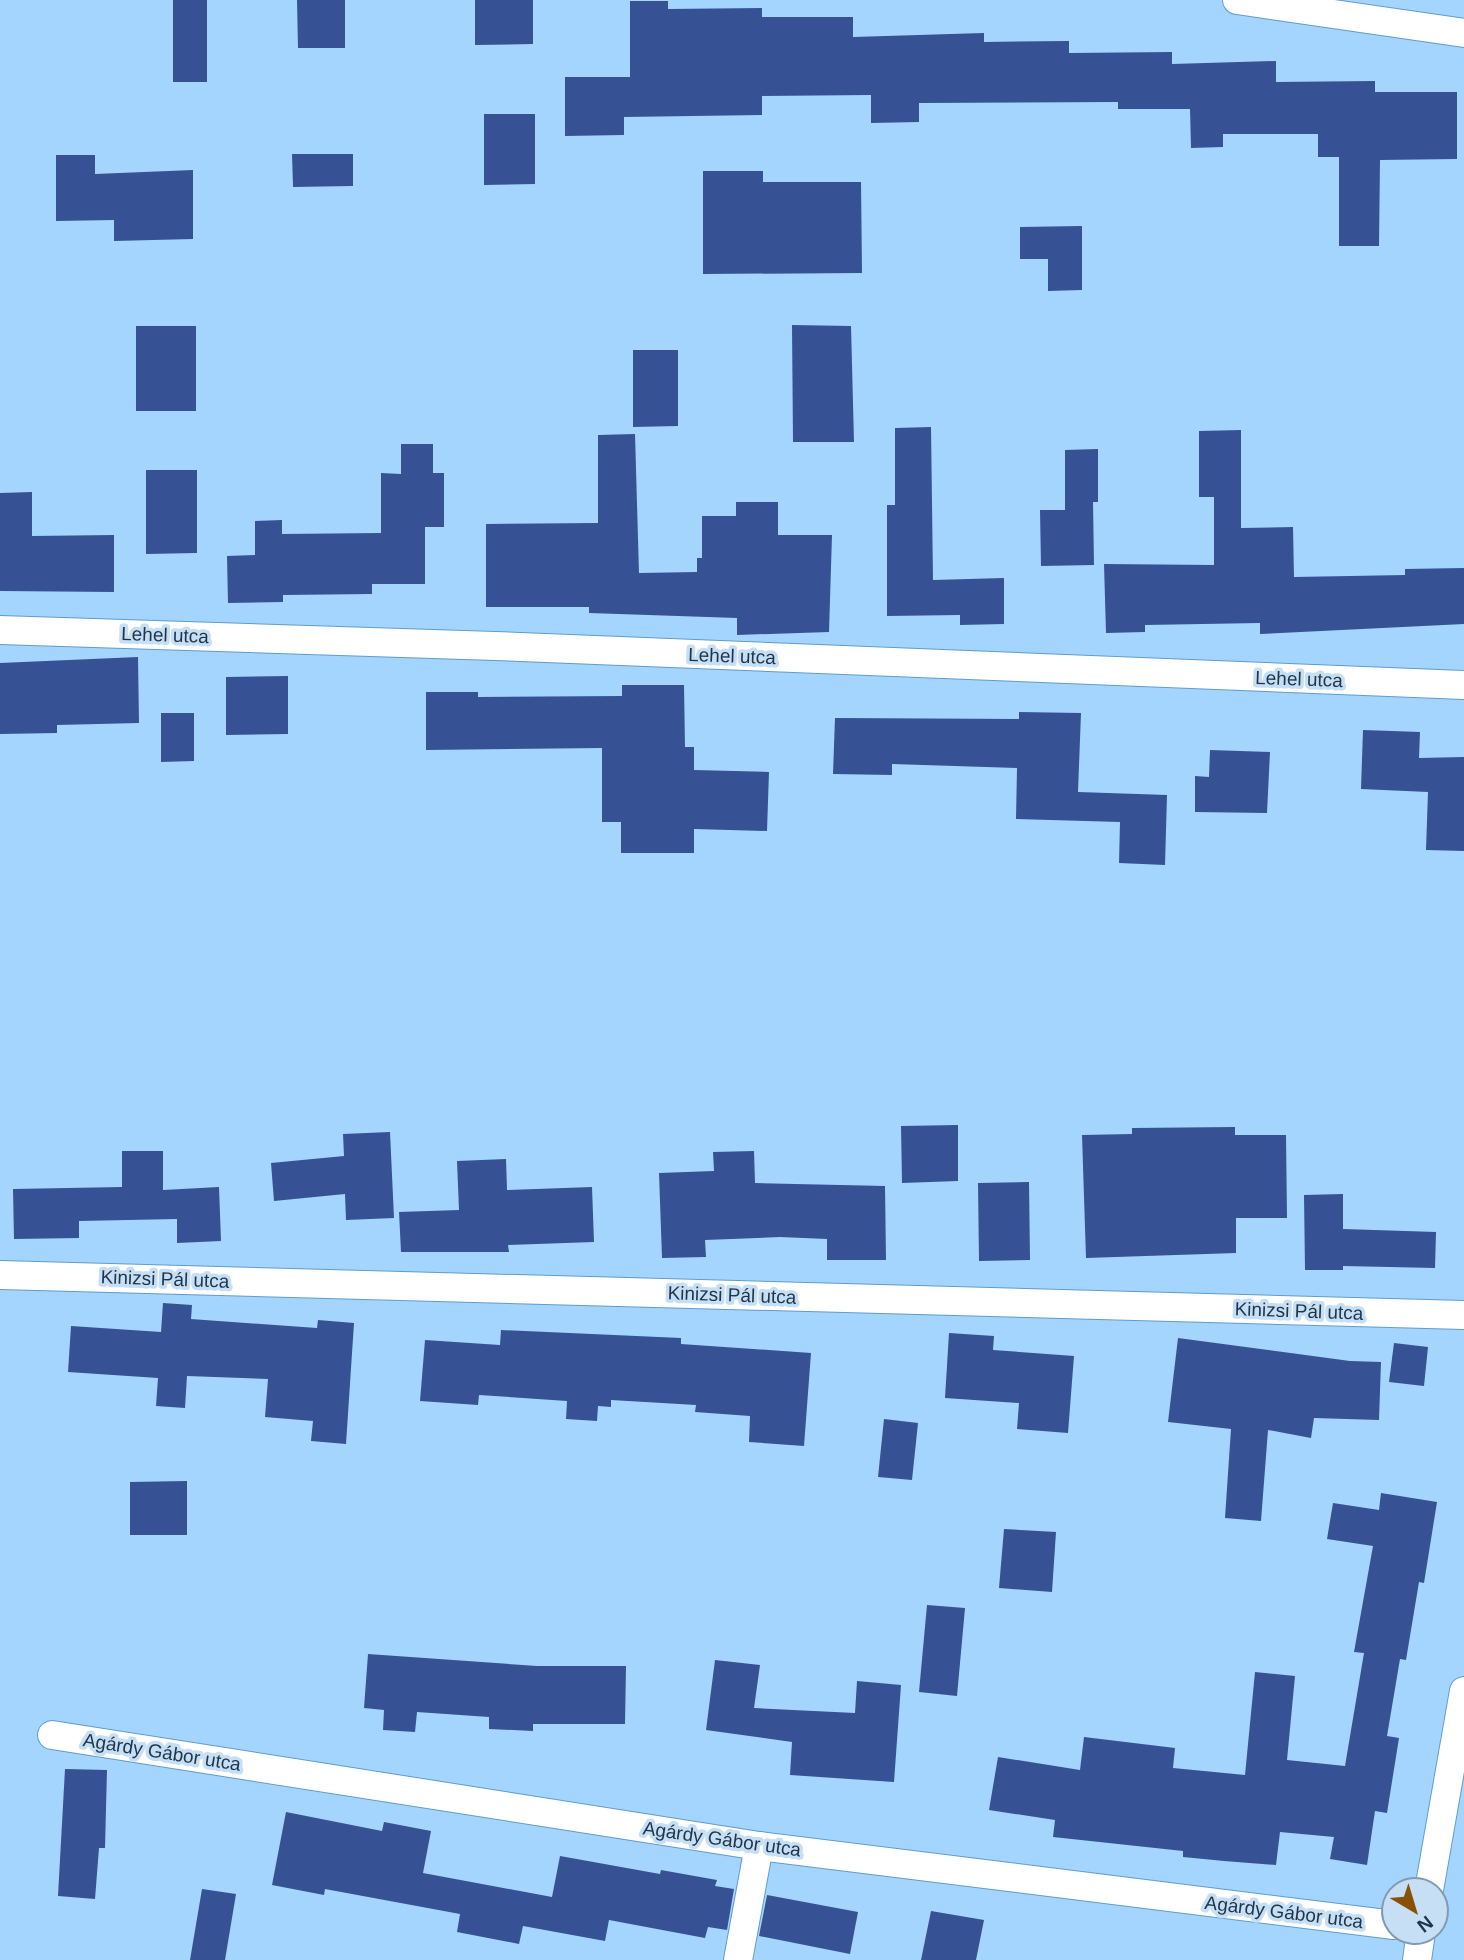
<svg xmlns="http://www.w3.org/2000/svg" width="1464" height="1960" viewBox="0 0 1464 1960" font-family="Arial,sans-serif">
	<style>
		.building { fill: #365295 }
		.lines { fill: none; stroke-linecap: round; stroke-linejoin: round }
		.minor-casing { stroke: #5f9ccd; stroke-width: 30 }
		.minor { stroke: #fff; stroke-width: 28 }
		.labels { text-anchor: middle; dominant-baseline: central; stroke-width: 7; stroke-linejoin: round; paint-order: stroke }
		.street-label { font-size: 19px; fill: #1d364a; stroke: #c7dff4 }
	</style>
	<rect width="100%" height="100%" fill="#a4d5fe"/>
	<!-- building -->
	<g class="building">
		<rect x="173" y="0" width="34" height="82"/>
		<path d="M297 0H345V48H298Z"/>
		<path d="M475 0H533V44L475 45Z"/>
		<path d="M630 1H668V9L762 8V17H853V37L984 33V42L1069 41V53L1172 52V64L1276 61V82L1375 81V92H1457V159L1380 160 1379 246H1339V157H1318V134H1223V147L1191 148 1190 109H1118V102L919 103V122L871 123V95L762 96V115L624 117V135L565 136V77H630Z"/>
		<path d="M484 114H535V184L484 185Z"/>
		<path d="M292 154H353V186L293 187Z"/>
		<path d="M56 155H95V174L193 170V239L114 241V220L56 221Z"/>
		<path d="M703 171H763V182H861L862 273 703 274Z"/>
		<path d="M1082 226V290L1048 291V259H1020V227Z"/>
		<path d="M792 325 851 326 854 442H793Z"/>
		<rect x="136" y="326" width="60" height="85"/>
		<path d="M633 350H678V426L633 427Z"/>
		<path d="M931 427 933 580 1004 578V624L960 625V615L887 616V505H895V428Z"/>
		<path d="M1241 430V528L1293 527 1294 577 1405 575V569L1464 568V624L1260 634V623L1145 625V632L1106 633 1104 564 1214 565V497H1199V431Z"/>
		<path d="M635 434 639 573 697 572V558H702V516H736V502H778V535H832L829 632 737 635V618L589 613V607H486V524L598 523V435Z"/>
		<path d="M401 444H433V473H444V527H425V584H372V594L283 595V602L228 603 227 556 255 555V521L282 520V534L381 533V473L401 474Z"/>
		<path d="M1098 449V502H1093L1094 565 1041 566 1040 510H1065V450Z"/>
		<path d="M146 470H197V553L146 554Z"/>
		<path d="M32 492V536L114 535V592L0 591V493Z"/>
		<path d="M138 657 139 723 57 725V733L0 734V663Z"/>
		<path d="M288 676V734L226 735V677Z"/>
		<path d="M622 685H684L685 747H694V770L769 772 767 831 694 829V853H621V822H602V748L426 750V692H478V697L622 696Z"/>
		<path d="M1019 712 1081 713 1078 792 1167 795 1165 865 1119 863 1120 822 1016 819 1017 768 892 764V775L833 774 835 718 1019 719Z"/>
		<path d="M161 713H194V761L161 762Z"/>
		<path d="M1363 730 1420 732 1419 758 1464 757V851L1426 850 1428 792 1361 789Z"/>
		<path d="M1210 750 1270 752 1267 813 1195 812V776L1209 777Z"/>
		<path d="M958 1125V1181L902 1183 901 1126Z"/>
		<path d="M1235 1127V1135H1286L1287 1218H1236V1253L1086 1258 1082 1135 1132 1134V1128Z"/>
		<path d="M390 1132 394 1218 346 1220 345 1194 274 1201 271 1163 344 1156 343 1134Z"/>
		<path d="M122 1151H163V1190L219 1187 221 1241 177 1243V1219L79 1221V1238L14 1239 13 1189 122 1187Z"/>
		<path d="M754 1151 755 1183 885 1186 886 1260H827V1239L780 1237 705 1240 706 1257 662 1258 659 1173 714 1171 713 1152Z"/>
		<path d="M506 1159 507 1190 592 1187 594 1242 508 1245 509 1252H401L399 1212 459 1210 457 1161Z"/>
		<path d="M1029 1182 1030 1260 979 1261 978 1183Z"/>
		<path d="M1343 1194V1229L1436 1232 1435 1268 1343 1266V1270H1305L1304 1195Z"/>
		<path d="M163 1303 192 1305 191 1319 317 1328 318 1320 354 1323 346 1444 311 1441 313 1421 265 1417 268 1379 187 1376 185 1408 156 1406 158 1378 68 1372 71 1326 161 1332Z"/>
		<path d="M501 1330 681 1338V1344L811 1353 804 1446 749 1442 750 1416 695 1412 696 1405 611 1400V1407L598 1406 597 1421 566 1419 567 1401 479 1395 478 1405 420 1401 425 1340 500 1345Z"/>
		<path d="M949 1333 994 1336 993 1350 1074 1356 1068 1433 1017 1429 1019 1403 945 1398Z"/>
		<path d="M1178 1338 1350 1361 1381 1362 1379 1420 1314 1418 1311 1438 1268 1430 1261 1521 1225 1518 1231 1429 1168 1422Z"/>
		<path d="M1394 1343 1428 1347 1424 1386 1389 1382Z"/>
		<path d="M884 1419 918 1423 912 1480 878 1477Z"/>
		<path d="M187 1481V1535H130V1482Z"/>
		<path d="M1381 1493 1437 1502 1424 1583 1419 1582 1406 1660 1400 1659 1387 1736 1399 1738 1387 1813 1375 1811 1367 1865 1330 1859 1334 1837 1280 1832 1276 1865 1224 1861 1183 1857V1851L1053 1837 1055 1820 989 1810 998 1757 1080 1770 1084 1737 1175 1748 1173 1768 1245 1775 1255 1672 1295 1676 1287 1760 1345 1766 1364 1653 1354 1652 1373 1546 1327 1539 1333 1503 1379 1510Z"/>
		<path d="M1004 1529 1056 1532 1052 1592 999 1588Z"/>
		<path d="M927 1605 965 1608 957 1696 919 1692Z"/>
		<path d="M368 1654 537 1666H626L625 1724H533V1731L489 1729V1717L417 1712 415 1732 383 1730 384 1710 364 1708Z"/>
		<path d="M715 1660 760 1665 754 1708 855 1713 857 1681 901 1685 894 1782 790 1775 792 1742 706 1730Z"/>
		<path d="M65 1769 107 1770 105 1848H99L95 1899 58 1896Z"/>
		<path d="M286 1812 382 1831 384 1822 431 1831 423 1873 552 1897 560 1856 660 1874 661 1870 717 1880 715 1886 734 1889 727 1930 708 1927 705 1938 609 1920 605 1941 523 1926 519 1944 457 1932 460 1914 325 1889 324 1895 272 1885Z"/>
		<path d="M202 1889 236 1894 225 1960H190Z"/>
		<path d="M767 1895 858 1912 850 1954 759 1936Z"/>
		<path d="M931 1911 984 1920 976 1960H921Z"/>
	</g>
	<g class="lines">
		<!-- minor casing -->
		<g class="minor-casing">
			<g id="minor">
				<path d="M1237 0 1464 33"/>
				<path d="M0 630 495 646 1464 685"/>
				<path d="M0 1275 1464 1315"/>
				<path d="M52 1735 759 1846 1394 1925"/>
				<path d="M1429 1890 1464 1691"/>
				<path d="M738 1960 759 1846"/>
				<path d="M1417 1960 1421 1932"/>
			</g>
		</g>
		<!-- minor -->
		<use href="#minor" class="minor"/>
	</g>
	<g class="labels">
		<!-- street labels -->
		<g class="street-label">
			<text transform="translate(165 635) rotate(2)">Lehel utca</text>
			<text transform="translate(732 656) rotate(2)">Lehel utca</text>
			<text transform="translate(1299 679) rotate(2)">Lehel utca</text>
			<text transform="translate(165 1279) rotate(2)">Kinizsi Pál utca</text>
			<text transform="translate(732 1295) rotate(2)">Kinizsi Pál utca</text>
			<text transform="translate(1299 1311) rotate(2)">Kinizsi Pál utca</text>
			<text transform="translate(162 1752) rotate(9)">Agárdy Gábor utca</text>
			<text transform="translate(722 1839) rotate(8)">Agárdy Gábor utca</text>
			<text transform="translate(1284 1912) rotate(7)">Agárdy Gábor utca</text>
		</g>
	</g>
	<!-- north arrow -->
	<g transform="translate(1415 1911) rotate(142)"><circle r="33" fill="#c7dff4" stroke="#839bb0" stroke-width="2"/>
	<path d="M0-5L12 26L0 18L-12 26Z" fill="#8a5106"/>
	<text y="-10" font-size="19" font-weight="bold" text-anchor="middle" fill="#1d364a">N</text>
	</g>
</svg>
